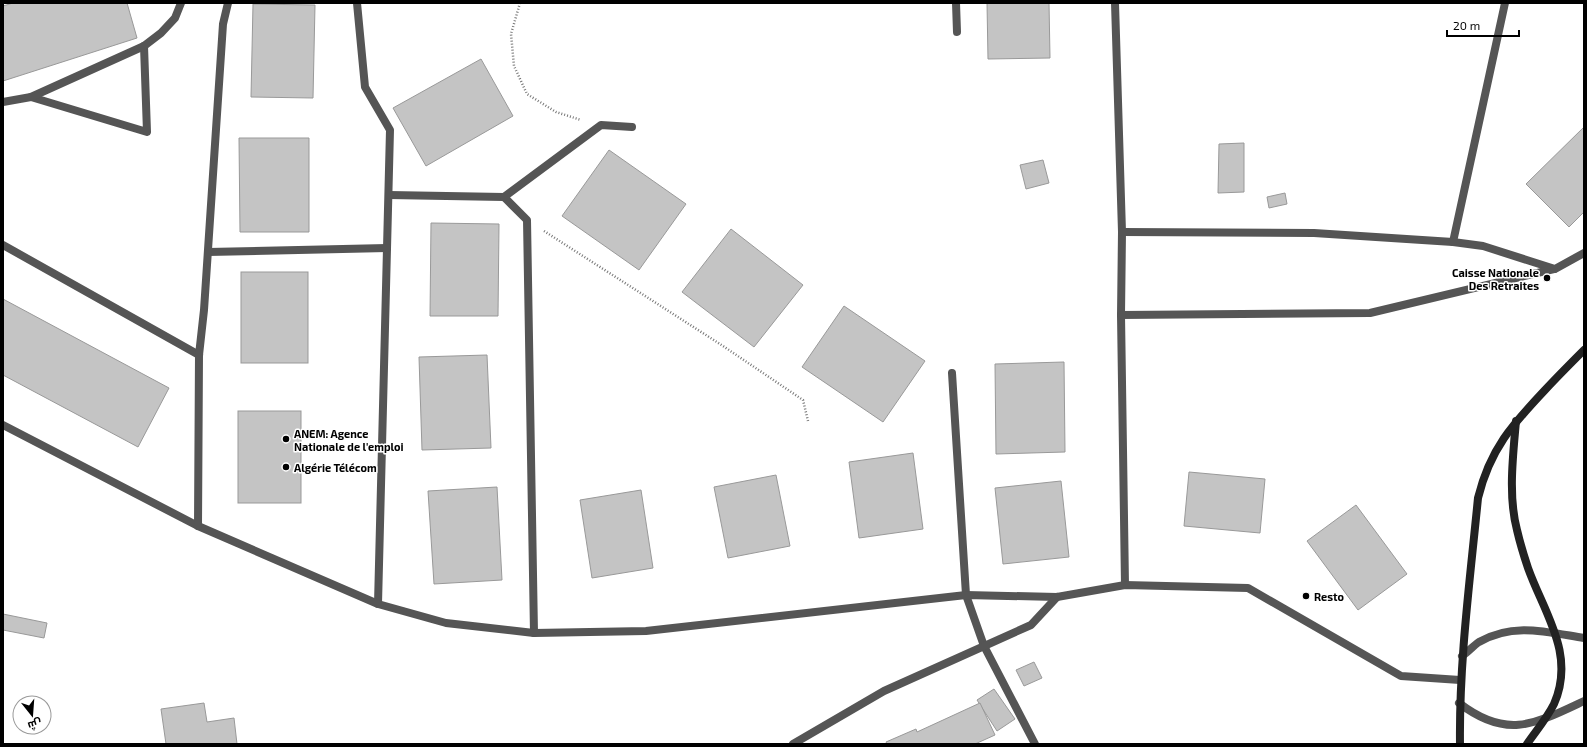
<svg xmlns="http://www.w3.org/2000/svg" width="1587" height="747" viewBox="0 0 1587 747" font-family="'Exo 2',Cairo,sans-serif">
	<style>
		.building { fill: #c4c4c4; stroke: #999 }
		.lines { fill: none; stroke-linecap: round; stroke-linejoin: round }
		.path { stroke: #777; stroke-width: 2.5; stroke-dasharray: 1 2; stroke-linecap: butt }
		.minor { stroke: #555; stroke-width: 8 }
		.tertiary { stroke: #555; stroke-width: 8 }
		.secondary { stroke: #222; stroke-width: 8 }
		.poi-dot { fill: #000; stroke: #fff; stroke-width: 1.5 }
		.labels { text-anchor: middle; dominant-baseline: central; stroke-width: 3; stroke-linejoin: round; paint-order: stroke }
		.poi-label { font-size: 11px; font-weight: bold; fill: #000; stroke: #fff; text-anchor: start }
	</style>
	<rect width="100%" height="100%" fill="#fff"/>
	<!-- building -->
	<g class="building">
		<path d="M13 3H127L137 38 3 81V6Z"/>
		<path d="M987 3H1049L1050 58 988 59Z"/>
		<path d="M253 4 315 5 313 98 251 97Z"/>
		<path d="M481 59 513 116 426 166 393 108Z"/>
		<path d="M1584 127V212L1569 227 1526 184Z"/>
		<path d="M239 138H309V232H240Z"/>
		<path d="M1244 143V192L1218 193 1219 144Z"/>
		<path d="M609 150 686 204 639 270 562 216Z"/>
		<path d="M1043 160 1049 183 1026 189 1020 165Z"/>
		<path d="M1285 193 1287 204 1269 208 1267 197Z"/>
		<path d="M431 223 499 224 498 316H430Z"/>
		<path d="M731 229 803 285 754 347 682 292Z"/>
		<rect x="241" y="272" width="67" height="91"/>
		<path d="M3 299 169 388 138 447 3 375Z"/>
		<path d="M844 306 925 361 883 422 802 367Z"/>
		<path d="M487 355 491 448 422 450 419 357Z"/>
		<path d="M1064 362 1065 452 996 454 995 364Z"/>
		<rect x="238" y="411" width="63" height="92"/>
		<path d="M913 453 923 529 859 538 849 462Z"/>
		<path d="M1189 472 1265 479 1260 533 1184 526Z"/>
		<path d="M776 475 790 546 728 558 714 487Z"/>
		<path d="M1061 481 1069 557 1003 564 995 488Z"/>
		<path d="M497 487 502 580 434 584 428 491Z"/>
		<path d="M641 490 653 568 592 578 580 500Z"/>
		<path d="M1356 505 1407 574 1358 610 1307 541Z"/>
		<path d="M3 614 47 623 44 638 3 630Z"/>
		<path d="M1034 662 1042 678 1024 686 1016 670Z"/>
		<path d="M994 689 1015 719 997 731 977 700Z"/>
		<path d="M204 703 207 722 234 718 237 744H166L161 709Z"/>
		<path d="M980 703 995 735 975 744H887L886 742 916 729 917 732Z"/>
	</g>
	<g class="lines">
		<!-- path -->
		<g class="path">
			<path d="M520 3 511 34 514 66 527 94 556 112 581 120"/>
			<path d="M544 231 723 346 803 400 808 421"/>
		</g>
		<!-- minor -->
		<g class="minor">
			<path d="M357 3 365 87 390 130 378 604"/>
			<path d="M956 3 957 32"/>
			<path d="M1115 3 1122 232 1121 315 1125 585"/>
			<path d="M31 97 147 132 144 46"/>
			<path d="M3 102 31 97 144 46 161 33 175 18 181 3"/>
			<path d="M389 195 504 197 527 220 534 633"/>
			<path d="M504 197 601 125 632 127"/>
			<path d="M1122 232 1314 233 1453 242 1483 246 1555 269 1584 253"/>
			<path d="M1453 242 1505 3"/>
			<path d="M3 245 199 355"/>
			<path d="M208 252 387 248"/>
			<path d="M1121 315 1370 313 1554 269"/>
			<path d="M952 373 966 595 984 646 1035 744"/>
			<path d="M3 425 198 526 378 604 446 623 534 633 646 631 966 595 1057 597 1125 585 1248 588 1401 676 1460 680"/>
			<path d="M198 526 199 355 204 310 223 24 228 3"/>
			<path d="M793 744 884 691 1031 625 1057 597"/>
		</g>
		<!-- tertiary -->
		<g class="tertiary">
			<path d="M1462 656C1468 652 1473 646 1479 642 1513 622 1547 632 1584 638"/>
			<path d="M1459 703C1507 740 1535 724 1584 701"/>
		</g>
		<!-- secondary -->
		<g class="secondary">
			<path d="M1516 421C1513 456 1508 496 1517 530 1520 543 1524 556 1528 568 1544 613 1576 654 1554 704 1547 718 1536 731 1527 744"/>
			<path d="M1460 744C1459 662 1470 580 1478 498 1490 449 1512 425 1545 390 1558 376 1571 363 1584 350"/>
		</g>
	</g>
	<!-- markers -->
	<g class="poi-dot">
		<circle cx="1547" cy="278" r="4"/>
		<circle cx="286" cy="439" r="4"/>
		<circle cx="286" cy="467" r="4"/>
		<circle cx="1306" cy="596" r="4"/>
	</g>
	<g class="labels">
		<!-- poi labels -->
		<g class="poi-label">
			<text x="1539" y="272" text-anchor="end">Caisse Nationale<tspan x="1539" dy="13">Des Retraites</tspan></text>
			<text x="294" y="433">ANEM: Agence<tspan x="294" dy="13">Nationale de l'emploi</tspan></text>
			<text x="294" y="467">Algérie Télécom</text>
			<text x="1314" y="596">Resto</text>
		</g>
	</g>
	<!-- border -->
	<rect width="1587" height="747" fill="none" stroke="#000000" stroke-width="8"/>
	<!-- north arrow -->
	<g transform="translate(32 715) rotate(163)"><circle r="19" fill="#ffffff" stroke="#999999"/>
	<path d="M0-3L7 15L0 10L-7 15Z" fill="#000000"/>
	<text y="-6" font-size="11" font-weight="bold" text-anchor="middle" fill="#000000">ش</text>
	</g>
	<!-- scale -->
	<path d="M1447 30v6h72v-6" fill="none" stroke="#000000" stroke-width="2"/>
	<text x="1453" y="30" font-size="12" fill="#000000" stroke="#ffffff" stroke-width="3" paint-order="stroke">20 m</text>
</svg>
